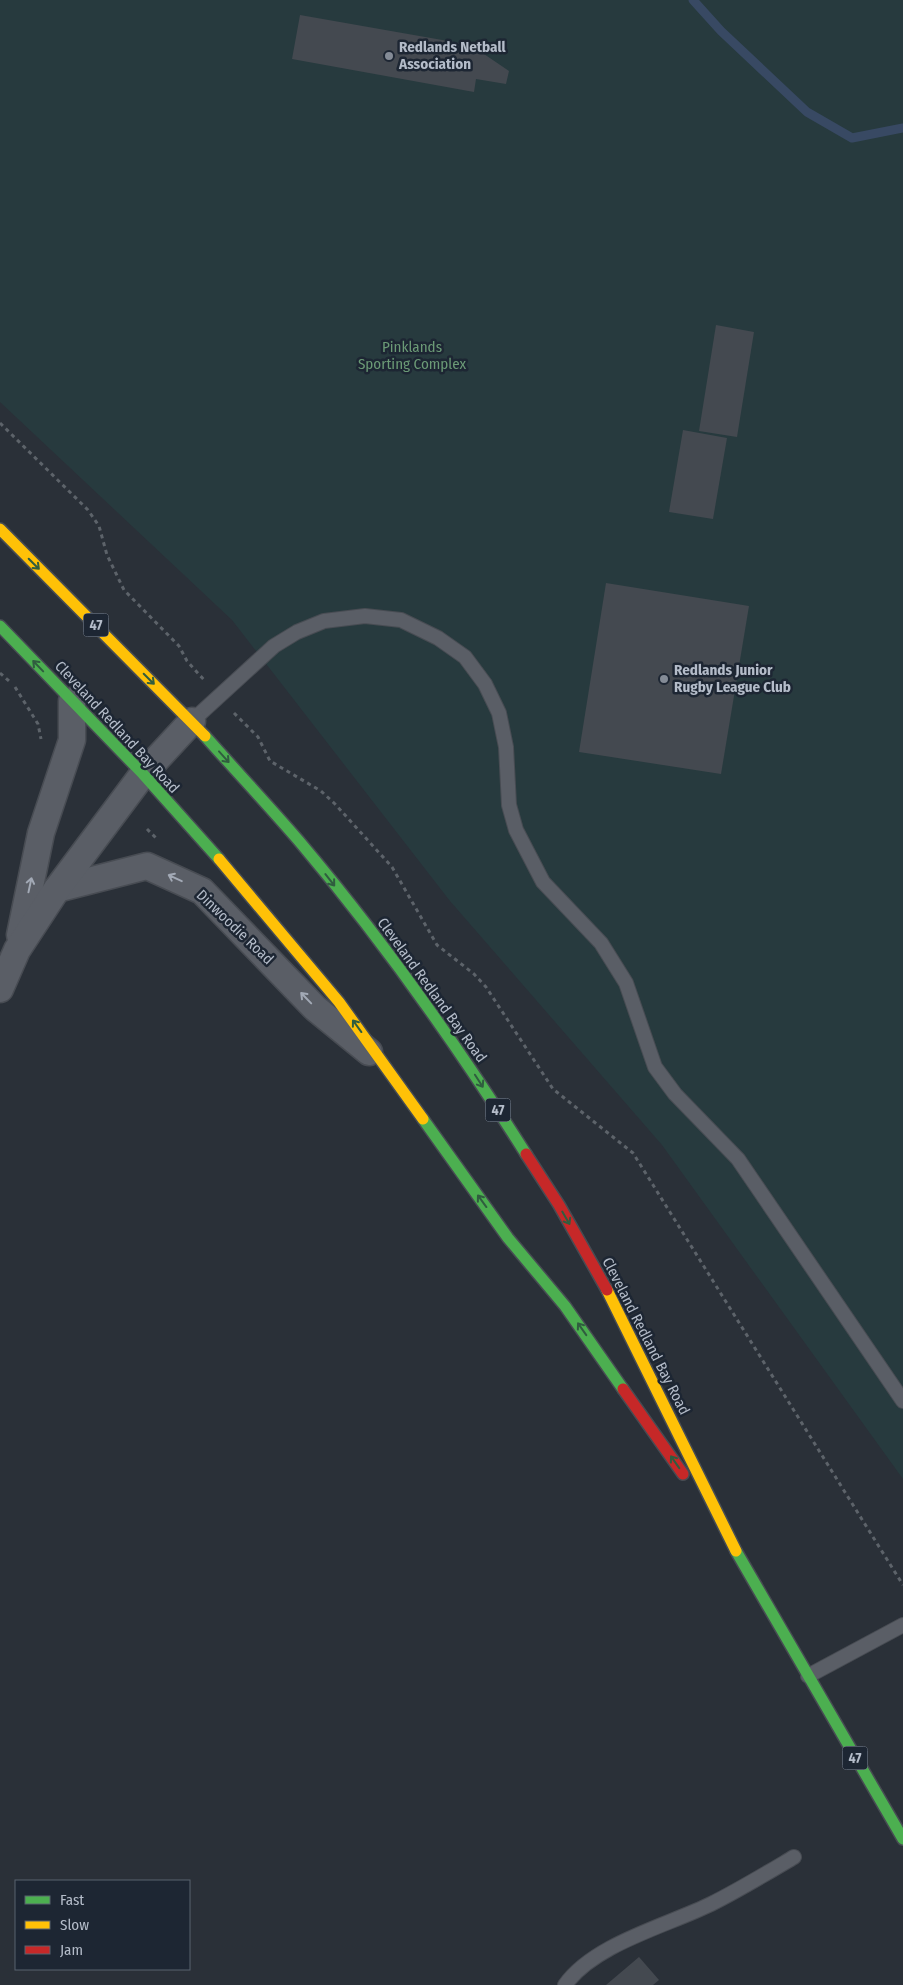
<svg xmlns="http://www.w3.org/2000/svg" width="903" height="1985" viewBox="0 0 903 1985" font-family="'Fira Sans Condensed',sans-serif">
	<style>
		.green { fill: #273a3e }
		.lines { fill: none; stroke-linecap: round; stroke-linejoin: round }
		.stream { stroke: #384963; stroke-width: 9 }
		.building { fill: #444950 }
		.lane-casing { stroke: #484c53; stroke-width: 16 }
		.street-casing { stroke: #484c53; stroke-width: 29 }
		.fast-casing { stroke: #474c53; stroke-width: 14 }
		.slow-casing { stroke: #474c53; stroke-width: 14 }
		.jam-casing { stroke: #474c53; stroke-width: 14 }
		.path { stroke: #5d636a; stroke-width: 3; stroke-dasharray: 4 4; stroke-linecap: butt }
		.lane { stroke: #5a5e66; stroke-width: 14 }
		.street { stroke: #5a5e66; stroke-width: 26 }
		.fast { stroke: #4caf50; stroke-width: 11 }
		.slow { stroke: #ffc107; stroke-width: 11 }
		.jam { stroke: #c62828; stroke-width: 11 }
		.oneway { stroke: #305d3f }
		.oneway2 { stroke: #a2a9b5 }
		.poi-dot { fill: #848b96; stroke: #1d2633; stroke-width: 2 }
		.labels { text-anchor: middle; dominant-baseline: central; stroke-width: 5; stroke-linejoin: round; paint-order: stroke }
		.shield { fill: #1d2633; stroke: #878f9c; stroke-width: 1 }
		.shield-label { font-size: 14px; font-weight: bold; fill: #b4bcc9 }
		.poi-label { font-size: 15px; font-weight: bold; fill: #b4bcc9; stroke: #1d2633; text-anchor: start }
		.park-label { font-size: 15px; fill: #6b9a76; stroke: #1d2633 }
		.street-label { font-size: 15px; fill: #b4bcc9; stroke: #1d2633 }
	</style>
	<rect width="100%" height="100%" fill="#2a3038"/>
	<!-- green -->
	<path class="green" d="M0 0H903V1479L662 1145 450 901 232 620 0 402Z"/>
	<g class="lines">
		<!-- stream -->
		<path class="stream" d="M693 0 721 31 807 112 852 138 903 128"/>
	</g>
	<!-- building -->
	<g class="building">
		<path d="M300 15 482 47 481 52 509 71 506 84 476 79 474 92 292 59Z"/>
		<path d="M716 325 754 332 737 437 699 431Z"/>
		<path d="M683 430 727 438 713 519 669 512Z"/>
		<path d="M606 583 749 606 721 774 579 752Z"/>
		<path d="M639 1957 659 1980 653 1985H606Z"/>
	</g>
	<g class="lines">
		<!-- lane casing -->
		<g class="lane-casing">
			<g id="lane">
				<path d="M192 721 274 646 297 632 324 621 365 616 401 620 438 638 465 657 485 684 499 713 506 747 509 805 516 830 543 882 601 943 626 983 655 1067 675 1094 738 1159 903 1401"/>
				<path d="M808 1676 903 1625"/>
				<path d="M565 1985C594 1944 666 1926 711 1904 739 1890 767 1873 794 1857"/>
			</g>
		</g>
		<!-- street casing -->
		<g class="street-casing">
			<g id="street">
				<path d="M57 889 147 866 202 891 315 1008 369 1052"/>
				<path d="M20 935 41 833 72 740V701"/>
				<path d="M0 989 17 950 57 889 143 774 192 721"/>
			</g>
		</g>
		<!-- fast casing -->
		<g class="fast-casing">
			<g id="fast">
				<path d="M0 626 143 774 219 859"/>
				<path d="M205 736C236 771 268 805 299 841 382 939 457 1045 526 1154"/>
				<path d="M423 1119 508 1238 565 1306 623 1389"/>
				<path d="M736 1551 903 1839"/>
			</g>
		</g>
		<!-- slow casing -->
		<g class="slow-casing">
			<g id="slow">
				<path d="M0 529 205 736"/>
				<path d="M219 859 339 1002 423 1119"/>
				<path d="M607 1290 736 1551"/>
			</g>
		</g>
		<!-- jam casing -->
		<g class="jam-casing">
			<g id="jam">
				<path d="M526 1154 559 1205 607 1290"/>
				<path d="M623 1389 683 1474"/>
			</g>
		</g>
		<!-- path -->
		<g class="path">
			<path d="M0 423 88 510 99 526 107 555 124 590 179 646 187 661 205 681"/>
			<path d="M0 673 9 681"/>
			<path d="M15 687 38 724 41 739"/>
			<path d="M234 713 258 737 270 761 321 791 335 804 392 867 437 945 474 974 486 987 553 1089 633 1153 903 1585"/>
			<path d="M147 829 157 839"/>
		</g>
		<!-- lane -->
		<use href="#lane" class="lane"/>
		<!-- street -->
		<use href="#street" class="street"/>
		<!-- fast -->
		<use href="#fast" class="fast"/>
		<!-- slow -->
		<use href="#slow" class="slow"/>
		<!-- jam -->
		<use href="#jam" class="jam"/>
	</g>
	<!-- one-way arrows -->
	<defs><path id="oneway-shaft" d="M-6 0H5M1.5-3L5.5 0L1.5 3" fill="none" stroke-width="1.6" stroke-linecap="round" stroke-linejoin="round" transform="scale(1.25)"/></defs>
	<g class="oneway">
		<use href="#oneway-shaft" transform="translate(34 564) rotate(45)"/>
		<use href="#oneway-shaft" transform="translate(38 666) rotate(-134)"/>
		<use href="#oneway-shaft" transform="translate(149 679) rotate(45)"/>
		<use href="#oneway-shaft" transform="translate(224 757) rotate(48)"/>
		<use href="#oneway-shaft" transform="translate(330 880) rotate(52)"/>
		<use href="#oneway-shaft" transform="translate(357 1026) rotate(-126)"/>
		<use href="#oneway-shaft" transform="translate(479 1081) rotate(57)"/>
		<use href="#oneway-shaft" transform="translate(482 1201) rotate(-126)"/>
		<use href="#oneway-shaft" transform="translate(566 1218) rotate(60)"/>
		<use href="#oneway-shaft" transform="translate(582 1329) rotate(-125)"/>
		<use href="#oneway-shaft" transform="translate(675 1462) rotate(-125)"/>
	</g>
	<g class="oneway2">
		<use href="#oneway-shaft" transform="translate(175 878) rotate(-155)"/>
		<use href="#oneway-shaft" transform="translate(30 885) rotate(-78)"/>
		<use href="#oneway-shaft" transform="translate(306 998) rotate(-134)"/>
	</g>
	<!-- markers -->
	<g class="poi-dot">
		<circle cx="389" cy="56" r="5"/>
		<circle cx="664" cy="679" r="5"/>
	</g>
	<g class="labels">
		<!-- shield labels -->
		<g class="shield">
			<rect x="83.5" y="613.5" width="25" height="23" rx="4"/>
			<rect x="485.5" y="1098.5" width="25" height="23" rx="4"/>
			<rect x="842.5" y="1746.5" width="25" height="23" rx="4"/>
		</g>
		<g class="shield-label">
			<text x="96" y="625">47</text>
			<text x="498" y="1110">47</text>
			<text x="855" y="1758">47</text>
		</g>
		<!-- poi labels -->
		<g class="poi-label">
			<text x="399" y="47">Redlands Netball<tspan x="399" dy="17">Association</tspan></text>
			<text x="674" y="670">Redlands Junior<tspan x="674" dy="17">Rugby League Club</tspan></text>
		</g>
		<!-- park labels -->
		<g class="park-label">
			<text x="412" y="347">Pinklands<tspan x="412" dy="17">Sporting Complex</tspan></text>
		</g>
		<!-- street labels -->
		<g class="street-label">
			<text transform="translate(117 727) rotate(47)">Cleveland Redland Bay Road</text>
			<text transform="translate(235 927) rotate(44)">Dinwoodie Road</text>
			<text transform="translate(432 990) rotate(54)">Cleveland Redland Bay Road</text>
			<text transform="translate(646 1336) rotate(63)">Cleveland Redland Bay Road</text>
		</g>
	</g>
	<!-- legend -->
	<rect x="15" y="1880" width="175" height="90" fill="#1d2633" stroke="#59626f"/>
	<rect x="25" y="1896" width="25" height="8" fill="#4caf50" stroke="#59626f"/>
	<text x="60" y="1905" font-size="15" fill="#b4bcc9">Fast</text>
	<rect x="25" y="1921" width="25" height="8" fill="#ffc107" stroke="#59626f"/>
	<text x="60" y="1930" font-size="15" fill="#b4bcc9">Slow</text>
	<rect x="25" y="1946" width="25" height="8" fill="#c62828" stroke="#59626f"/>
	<text x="60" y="1955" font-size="15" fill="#b4bcc9">Jam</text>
</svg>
